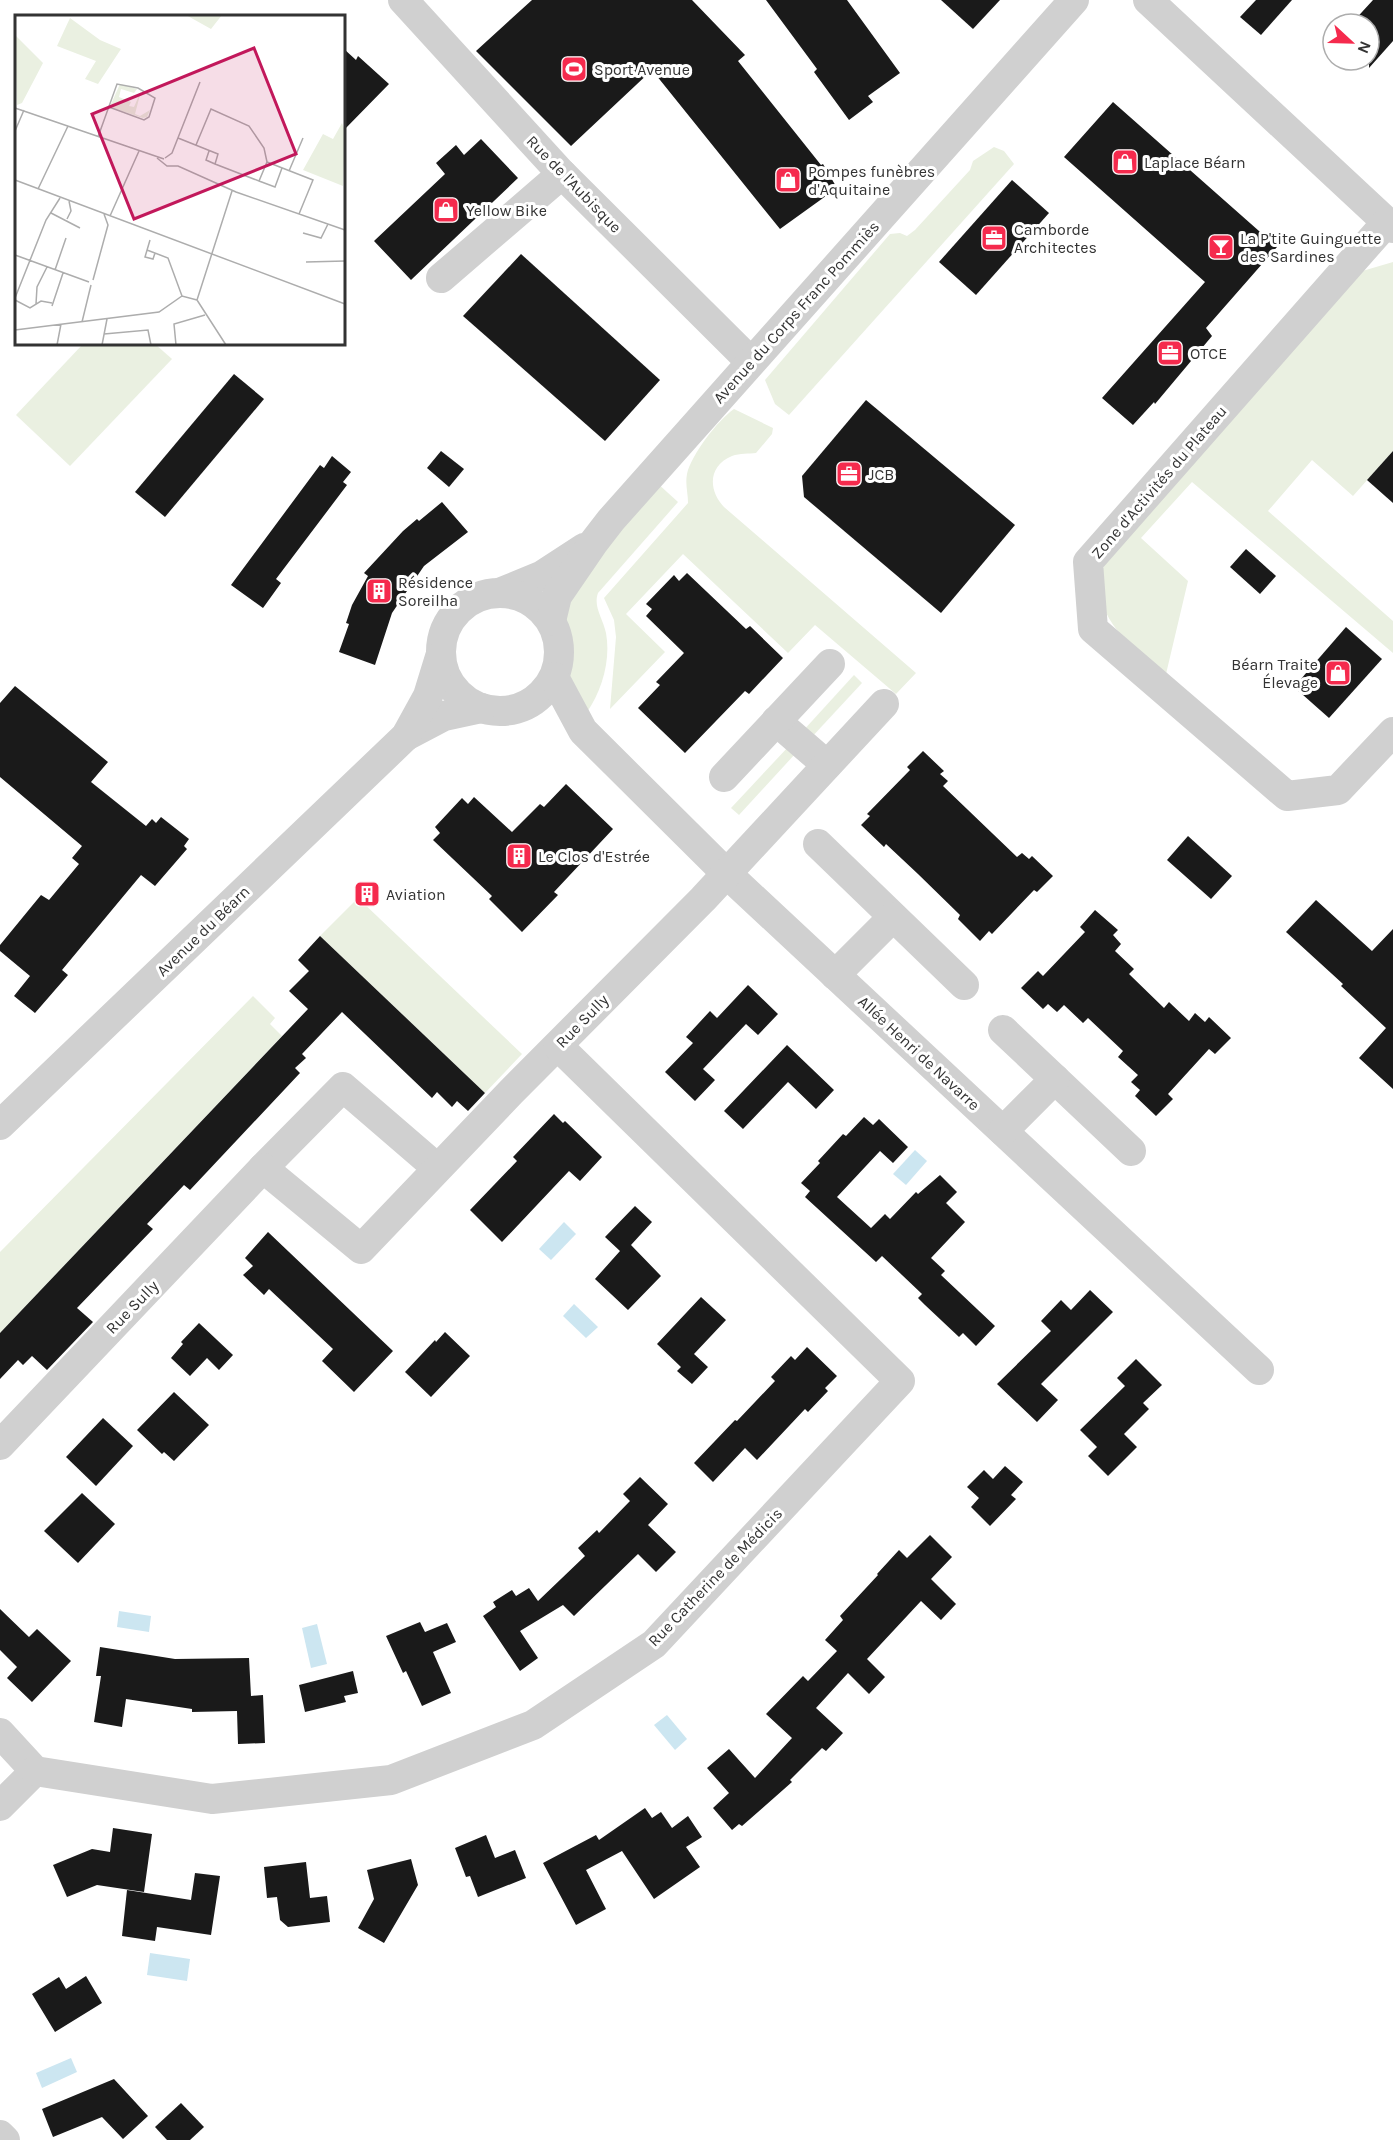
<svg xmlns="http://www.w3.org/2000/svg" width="1393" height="2140" viewBox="0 0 1393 2140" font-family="Karla,sans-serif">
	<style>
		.green { fill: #eaf0e1 }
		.water { fill: #cce6f1 }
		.building { fill: #1a1a1a }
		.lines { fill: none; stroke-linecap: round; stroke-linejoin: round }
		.minor { stroke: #d0d0d0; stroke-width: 30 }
		.labels { text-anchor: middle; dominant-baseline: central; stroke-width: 6; stroke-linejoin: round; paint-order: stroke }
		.poi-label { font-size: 16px; fill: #333; stroke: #fff; text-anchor: start }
		.street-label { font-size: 16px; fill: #333; stroke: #fff }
		.inset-road { fill: none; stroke: #adadad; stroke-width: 1.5 }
		.view { fill: #c2185b; fill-opacity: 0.15; stroke: #c2185b; stroke-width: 3 }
		.inset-edge { fill: none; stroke: #333; stroke-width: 3 }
	</style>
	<rect width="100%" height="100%" fill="#fff"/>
	<!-- green -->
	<g class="green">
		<path d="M994 147 1004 151 1014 164 789 415 775 404 765 380 890 234 900 233 907 236 915 230 970 170 973 161Z"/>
		<path d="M1393 262V451L1353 496 1312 460 1268 511 1393 621V653L1192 482 1141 538 1188 581 1166 674C1136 649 1095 623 1100 577 1101 572 1105 565 1106 560L1359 272Z"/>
		<path d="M83 344H155L172 359 70 466 16 415Z"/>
		<path d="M734 409 773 428 772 434 756 453C749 454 740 453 732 456 708 466 708 490 724 507L916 673 896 694 815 625 788 653 683 554 626 614 665 652 610 709 616 637 614 620 604 598 688 503C688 493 685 484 687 474 691 455 718 420 734 409Z"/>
		<path d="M656 482 678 502 598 593C593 607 603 618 606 633 611 660 602 691 587 712L565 669 567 648 563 629 565 604Z"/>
		<path d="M854 675 862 683 810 739 802 732Z"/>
		<path d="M789 746 796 753 739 815 731 808Z"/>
		<path d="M358 898 522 1054 485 1093 320 936Z"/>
		<path d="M253 996 275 1018 270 1024 282 1036 0 1333V1252Z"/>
	</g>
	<!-- water -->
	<g class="water">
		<path d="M915 1150 927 1161 906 1185 893 1174Z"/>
		<path d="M564 1222 576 1234 551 1260 539 1249Z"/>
		<path d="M574 1304 598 1327 586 1338 563 1316Z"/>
		<path d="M119 1611 151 1616 149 1632 117 1627Z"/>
		<path d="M317 1624 327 1664 311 1668 302 1628Z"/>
		<path d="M667 1715 687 1739 675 1750 654 1725Z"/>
		<path d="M150 1953 190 1959 187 1981 147 1975Z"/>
		<path d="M71 2058 77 2072 42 2088 36 2073Z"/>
	</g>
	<!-- building -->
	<g class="building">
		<path d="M532 0H692L745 55 738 61 821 165 823 164 837 188 780 229 652 70 571 146 476 51Z"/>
		<path d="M766 0H847L900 73 868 96 873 102 849 120 814 72 817 69Z"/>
		<path d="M941 0H1000L973 29Z"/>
		<path d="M1256 0H1292L1261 35 1240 17Z"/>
		<path d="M1373 0H1393V41L1369 68V24H1351Z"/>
		<path d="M344 49 356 60 358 56 389 84 344 130Z"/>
		<path d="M1113 102 1277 247 1206 328 1212 336 1155 404 1154 402 1133 425 1102 398 1205 282 1064 157Z"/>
		<path d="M481 139 518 178 411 280 374 241 445 174 436 163 456 145 464 155Z"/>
		<path d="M1012 180 1049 213 976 295 939 262Z"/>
		<path d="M521 254 660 380 605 441 463 316Z"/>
		<path d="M234 374 264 399 165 517 135 492Z"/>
		<path d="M866 400 1015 525 941 613 804 497 802 476Z"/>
		<path d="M441 451 464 469 449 487 427 468Z"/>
		<path d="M1393 451V503L1367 480Z"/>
		<path d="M332 456 351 472 343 482 347 485 276 579 281 583 263 608 231 585 320 465 324 468Z"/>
		<path d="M442 502 468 532 424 566 392 613 375 665 339 652 349 624 346 623 352 605 368 576 364 573 403 531 417 519 419 521Z"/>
		<path d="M1246 549 1276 576 1260 594 1230 567Z"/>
		<path d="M687 573 746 629 750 626 783 658 749 694 745 691 685 753 638 708 660 685 656 682 684 653 646 616 652 609 646 604 674 575 679 581Z"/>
		<path d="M1346 627 1382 659 1329 718 1294 687Z"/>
		<path d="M15 686 108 762 91 782 146 826 152 819 156 823 161 817 189 839 184 846 187 849 155 886 141 875 62 970 68 975 35 1013 14 996 30 976 0 951V945L41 895 49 900 79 864 72 858 82 846 0 777V703Z"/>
		<path d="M923 751 944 771 940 774 948 781 943 786 1017 857 1022 853 1029 859 1032 856 1053 876 1037 892 1034 890 992 934 989 931 980 941 958 919 960 915 918 874 886 844 884 847 861 825 870 816 867 814 910 770 907 767Z"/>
		<path d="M566 784 613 829 554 892 558 895 522 932 489 899 492 896 433 840 440 833 435 827 462 798 468 804 474 797 512 832 540 804 544 807Z"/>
		<path d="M1188 836 1232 876 1211 899 1167 860Z"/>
		<path d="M1316 900 1372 951 1393 929V1089L1359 1058 1386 1028 1341 986 1343 984 1286 932Z"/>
		<path d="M1095 910 1118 930 1113 935 1121 944 1115 951 1134 969 1129 974 1164 1008 1169 1002 1189 1021 1195 1013 1205 1022 1209 1017 1231 1038 1215 1054 1209 1049 1168 1094 1173 1099 1156 1116 1135 1096 1140 1090 1131 1082 1138 1075 1118 1057 1123 1051 1088 1018 1083 1023 1064 1005 1057 1012 1048 1004 1043 1009 1021 988 1038 971 1043 976 1085 932 1080 927Z"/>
		<path d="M320 936 485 1093 468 1111 457 1101 452 1107 437 1092 432 1098 342 1012 302 1054 306 1058 295 1068 300 1073 190 1190 184 1185 166 1204 147 1224 153 1229 77 1308 93 1322 47 1370 32 1356 23 1365 18 1360 0 1379V1333L308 1009 289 991 309 971 298 960Z"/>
		<path d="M748 985 778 1014 758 1035 746 1024 703 1069 715 1080 695 1101 665 1072 693 1043 686 1037 710 1011 717 1018Z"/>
		<path d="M787 1045 834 1090 816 1109 788 1082 743 1129 724 1111Z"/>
		<path d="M554 1114 563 1123 565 1121 602 1157 580 1181 569 1171 502 1242 470 1210 517 1161 513 1157Z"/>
		<path d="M864 1117 873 1125 879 1119 908 1147 893 1163 880 1151 837 1197 871 1228 885 1214 890 1219 916 1192 918 1194 940 1175 957 1192 946 1203 965 1222 931 1258 945 1271 941 1275 995 1326 976 1346 963 1333 959 1337 925 1305 918 1298 922 1294 882 1256 876 1262 805 1197 810 1191 801 1183 820 1163 818 1161 843 1134 846 1136Z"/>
		<path d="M635 1206 652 1222 631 1245 661 1276 628 1310 595 1279 620 1251 605 1237Z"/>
		<path d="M268 1232 393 1351 354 1392 322 1361 333 1349 269 1289 264 1295 243 1275 253 1266 245 1258Z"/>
		<path d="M1090 1290 1113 1312 1041 1384 1058 1400 1037 1422 997 1384 1051 1331 1041 1321 1061 1300 1071 1310Z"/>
		<path d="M701 1297 726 1320 694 1354 708 1367 692 1384 677 1371 681 1367 657 1344Z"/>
		<path d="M199 1323 233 1355 219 1370 207 1358 190 1376 171 1358 183 1344 181 1342Z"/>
		<path d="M445 1332 470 1356 431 1397 405 1372 435 1340 436 1342Z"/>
		<path d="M807 1347 837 1376 825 1388 828 1391 808 1412 805 1409 757 1460 745 1448 713 1482 694 1463 735 1420 737 1421 775 1381 771 1377 791 1356 795 1360Z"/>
		<path d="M1136 1359 1162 1385 1143 1403 1149 1409 1124 1434 1137 1447 1108 1476 1088 1456 1097 1447 1080 1430 1125 1386 1117 1378Z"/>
		<path d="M174 1392 209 1425 174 1461 164 1452 162 1454 137 1430Z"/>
		<path d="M103 1418 133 1446 96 1486 66 1457Z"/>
		<path d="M1005 1466 1023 1482 1011 1495 1016 1499 990 1526 971 1507 979 1498 967 1487 984 1470 993 1479Z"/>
		<path d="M640 1477 668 1504 648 1525 676 1552 656 1572 638 1554 574 1616 563 1605 520 1631 538 1658 520 1671 483 1616 496 1607 493 1602 512 1590 516 1596 529 1588 538 1601 585 1556 578 1548 597 1530 599 1533 630 1501 623 1494Z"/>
		<path d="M82 1493 115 1524 78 1563 44 1531Z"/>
		<path d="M930 1535 952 1557 931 1579 956 1604 941 1620 921 1601 867 1659 885 1677 869 1694 848 1673 816 1708 843 1733 826 1751 822 1748 790 1780 792 1782 742 1826 739 1824 732 1830 713 1808 729 1793 707 1768 729 1749 755 1778 792 1738 766 1714 803 1676 808 1681 837 1651 825 1640 843 1620 840 1616 878 1575 877 1574 899 1550 907 1558Z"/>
		<path d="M0 1609 29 1637 37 1629 71 1661 32 1702 7 1678 17 1667 0 1650Z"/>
		<path d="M420 1622 425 1632 447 1623 456 1642 433 1652 451 1693 422 1706 406 1671 403 1673 386 1636Z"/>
		<path d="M100 1647 175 1659 249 1658 251 1696 263 1695 265 1743 238 1744 237 1711 192 1712V1709L126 1699 122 1727 94 1722 101 1676H96Z"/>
		<path d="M353 1671 358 1693 344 1696 346 1702 305 1712 299 1685Z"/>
		<path d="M645 1808 652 1818 661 1812 672 1828 688 1816 702 1837 686 1847 700 1867 654 1899 622 1851 586 1870 606 1909 576 1925 543 1863 596 1835 599 1840Z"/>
		<path d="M113 1828 152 1834 144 1892 97 1885 67 1897 53 1865 92 1849 110 1852Z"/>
		<path d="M486 1835 495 1858 515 1850 526 1878 478 1897 470 1876 466 1877 455 1848Z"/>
		<path d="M411 1859 418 1885 384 1943 358 1928 374 1899 367 1870Z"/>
		<path d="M306 1862 310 1898 327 1896 330 1922 288 1927 280 1920 277 1897 267 1898 264 1867Z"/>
		<path d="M195 1873 220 1876 211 1935 157 1927 155 1941 122 1936 127 1890 191 1900Z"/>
		<path d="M86 1976 102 2003 55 2032 32 1994 59 1977 66 1989Z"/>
		<path d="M114 2079 148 2116 123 2139 102 2117 53 2137 42 2109Z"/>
		<path d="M181 2103 204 2127 190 2140H167L155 2127Z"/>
	</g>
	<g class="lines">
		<!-- minor -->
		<g class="minor">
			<path d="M403 0 562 174 751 362"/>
			<path d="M1148 0 1393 228"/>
			<path d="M1387 222 1088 562 1093 629 1287 796 1338 790 1393 732"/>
			<path d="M441 278 562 174"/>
			<path d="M502 592 541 576 584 548"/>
			<circle cx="500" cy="652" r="59"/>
			<path d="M551 621 557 596 594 542 611 520 1074 0"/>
			<path d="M554 677 583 731 726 873 1259 1370"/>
			<path d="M776 721 827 765"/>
			<path d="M406 736 444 716 481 708"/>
			<path d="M724 777 830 664"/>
			<path d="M818 844 964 985"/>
			<path d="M835 975 893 917"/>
			<path d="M1003 1030 1131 1151"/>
			<path d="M0 1125 406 736 428 696 440 657"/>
			<path d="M1003 1131 1055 1079"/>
			<path d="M263 1168 343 1087 437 1168"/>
			<path d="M0 1445 263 1168 361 1249 511 1092 703 899 884 704"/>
			<path d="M0 1733 35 1771 0 1806"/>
			<path d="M35 1771 212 1799 391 1780 533 1725 654 1644 900 1381 558 1046"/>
			<path d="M0 2135 5 2140"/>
		</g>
	</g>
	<!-- icons -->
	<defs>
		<g id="stadium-square" transform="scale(1.35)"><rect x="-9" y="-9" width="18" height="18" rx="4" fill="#f52a4d" stroke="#fff"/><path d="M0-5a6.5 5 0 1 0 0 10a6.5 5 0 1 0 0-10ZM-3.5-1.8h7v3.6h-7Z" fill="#fff"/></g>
		<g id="shop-square" transform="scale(1.35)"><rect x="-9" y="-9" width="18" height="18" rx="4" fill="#f52a4d" stroke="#fff"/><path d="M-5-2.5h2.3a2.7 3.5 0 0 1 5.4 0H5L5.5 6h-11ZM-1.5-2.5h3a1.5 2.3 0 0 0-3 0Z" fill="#fff"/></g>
		<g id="office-square" transform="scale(1.35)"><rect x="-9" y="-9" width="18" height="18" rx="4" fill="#f52a4d" stroke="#fff"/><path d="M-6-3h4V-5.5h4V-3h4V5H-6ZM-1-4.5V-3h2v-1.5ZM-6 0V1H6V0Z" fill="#fff"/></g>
		<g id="bar-square" transform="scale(1.35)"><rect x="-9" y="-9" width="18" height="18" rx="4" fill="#f52a4d" stroke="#fff"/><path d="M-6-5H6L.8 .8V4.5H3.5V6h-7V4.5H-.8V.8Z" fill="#fff"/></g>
		<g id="building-square" transform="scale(1.35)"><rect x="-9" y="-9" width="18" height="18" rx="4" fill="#f52a4d" stroke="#fff"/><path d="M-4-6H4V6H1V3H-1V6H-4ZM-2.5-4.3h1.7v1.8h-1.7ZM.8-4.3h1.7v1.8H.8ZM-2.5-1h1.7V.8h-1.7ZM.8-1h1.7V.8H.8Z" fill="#fff"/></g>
	</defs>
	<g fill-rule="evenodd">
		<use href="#stadium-square" x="574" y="69"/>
		<use href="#shop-square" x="1125" y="162"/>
		<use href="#shop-square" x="788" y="180"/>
		<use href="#shop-square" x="446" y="210"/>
		<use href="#office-square" x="994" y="238"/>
		<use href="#bar-square" x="1221" y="247"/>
		<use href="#office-square" x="1170" y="353"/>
		<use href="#office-square" x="849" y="474"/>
		<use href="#building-square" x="379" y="591"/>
		<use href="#shop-square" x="1338" y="673"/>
		<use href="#building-square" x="519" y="856"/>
		<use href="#building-square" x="367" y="894"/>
	</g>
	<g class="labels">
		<!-- poi labels -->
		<g class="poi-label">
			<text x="594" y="69">Sport Avenue</text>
			<text x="1144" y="162">Laplace Béarn</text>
			<text x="808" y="171">Pompes funèbres<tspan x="808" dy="18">d'Aquitaine</tspan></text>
			<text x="466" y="210">Yellow Bike</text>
			<text x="1014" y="229">Camborde<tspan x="1014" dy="18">Architectes</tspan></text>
			<text x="1240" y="238">La P'tite Guinguette<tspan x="1240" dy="18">des Sardines</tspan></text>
			<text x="1190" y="353">OTCE</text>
			<text x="868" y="474">JCB</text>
			<text x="398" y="582">Résidence<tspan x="398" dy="18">Soreilha</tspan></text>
			<text x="1318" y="664" text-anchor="end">Béarn Traite<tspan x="1318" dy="18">Élevage</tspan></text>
			<text x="538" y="856">Le Clos d'Estrée</text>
			<text x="386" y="894">Aviation</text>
		</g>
		<!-- street labels -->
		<g class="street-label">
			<text transform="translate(574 184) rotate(46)">Rue de l'Aubisque</text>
			<text transform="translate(796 312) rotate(-48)">Avenue du Corps Franc Pommiès</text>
			<text transform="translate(1159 482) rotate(-49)">Zone d'Activités du Plateau</text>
			<text transform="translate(203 931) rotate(-44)">Avenue du Béarn</text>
			<text transform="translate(582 1021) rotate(-46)">Rue Sully</text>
			<text transform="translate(919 1053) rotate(43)">Allée Henri de Navarre</text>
			<text transform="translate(132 1307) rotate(-46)">Rue Sully</text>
			<text transform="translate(715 1577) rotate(-46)">Rue Catherine de Médicis</text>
		</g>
	</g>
	<!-- overview -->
	<g transform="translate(15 15)">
		<rect width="330" height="330" fill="#fff"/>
		<path d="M171 0H207L196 14ZM55 3 85 25 106 34 83 69 70 64 81 46 42 31ZM0 20 28 48 7 88 2 90ZM105 69 122 74 119 78 106 74 104 82 116 87 114 91 119 92 126 76 120 99 125 101 135 95 132 102 128 103 98 93 96 89ZM327 108 330 116 328 171 288 155 308 119 318 124Z" fill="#eaf0e1"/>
		<path class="inset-road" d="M0 93 149 144M0 116 9 95M83 122 102 69 123 73 140 83 134 102 129 105 94 92M163 123 203 139 200 149 244 166 252 147 298 165 284 199M181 130 196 94 234 111 249 133 252 147M194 136 191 145 200 149M142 143 152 151H163L221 177 330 215M150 143 157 138 185 67M274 156 288 123M0 165 330 289M244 166 260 172 267 153M23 174 53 111M36 198 65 213M95 201 124 136M52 204 56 196 54 186M288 218 306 223 313 209M135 225 130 242 138 244 140 238M132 235 153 243 167 281M0 240 74 267M291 247 330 246M40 255 51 223M78 265 93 210 89 199M0 283 31 205 45 183M0 285 15 293 26 286 37 288M182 285 217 176M182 285 211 330M21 289 22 272 32 252M37 291 48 258M67 307 76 270M0 315 144 297 167 281 182 285M89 319 133 315 136 330M42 330 46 309M87 330 92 304M161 330 159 309 190 300"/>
		<path class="view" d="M239 33 281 139 119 204 77 99Z"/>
		<rect width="330" height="330" class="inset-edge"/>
	</g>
	<!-- north arrow -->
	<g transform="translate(1351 42) rotate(112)"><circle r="28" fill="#ffffff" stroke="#adadad" stroke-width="1.5"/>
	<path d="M0-4.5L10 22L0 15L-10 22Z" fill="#f52a4d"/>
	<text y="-9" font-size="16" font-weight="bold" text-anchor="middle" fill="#333333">N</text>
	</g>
</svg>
